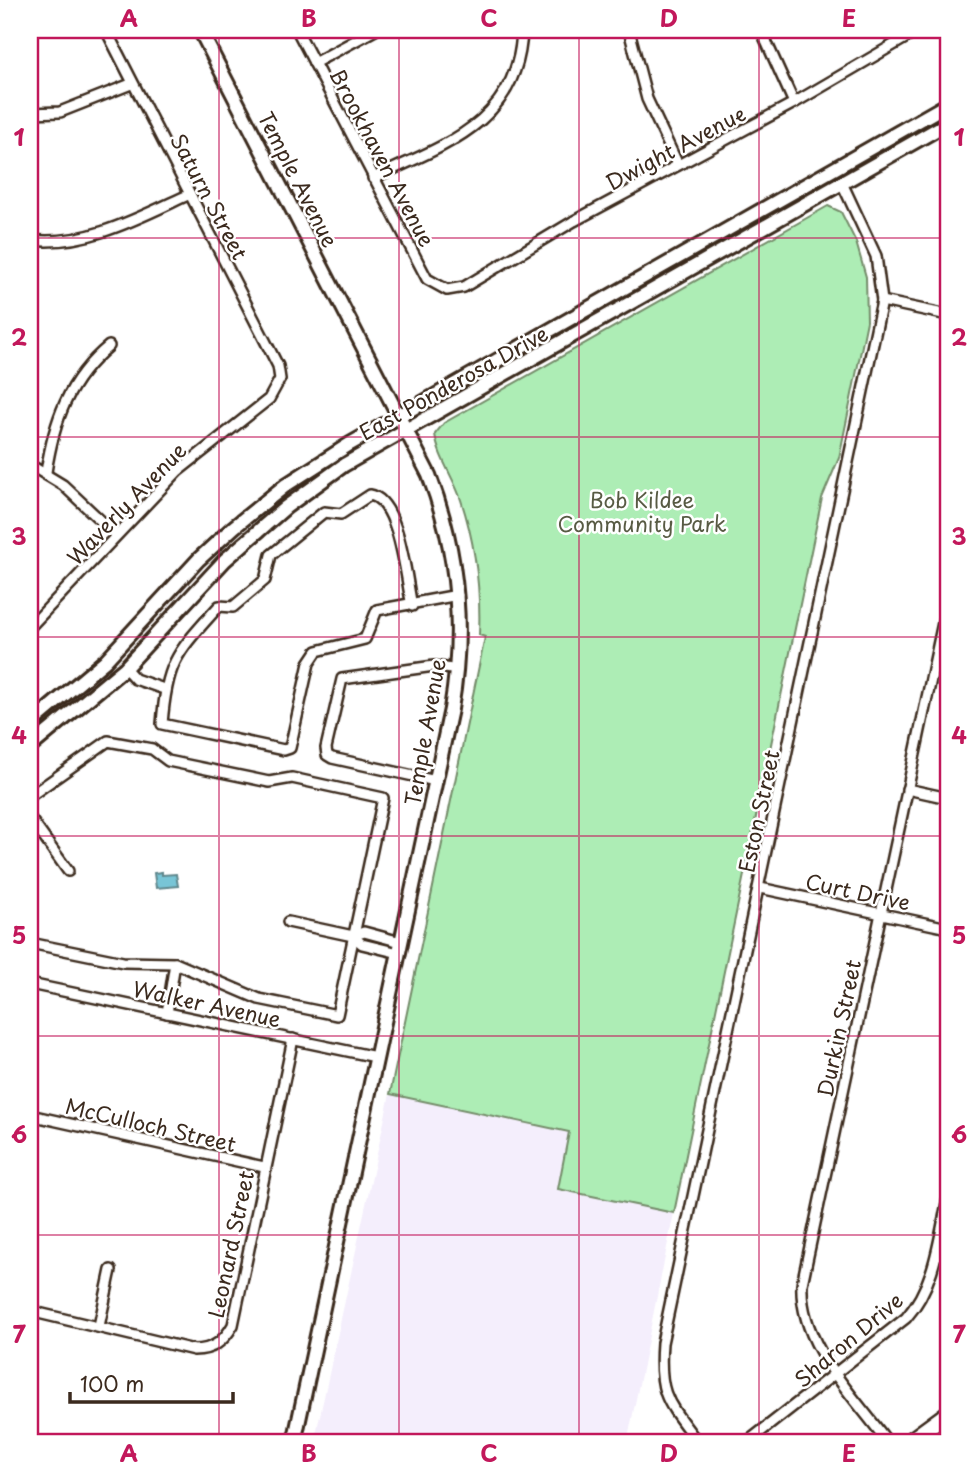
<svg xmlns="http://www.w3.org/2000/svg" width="978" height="1473" viewBox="0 0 978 1473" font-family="'Playpen Sans',sans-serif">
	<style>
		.built { fill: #f4eefc }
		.green { fill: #adedb5; stroke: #748c6a; stroke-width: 2 }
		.water { fill: #78c5d6; stroke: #60878c; stroke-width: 2 }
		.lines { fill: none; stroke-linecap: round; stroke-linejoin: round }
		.minor-casing { stroke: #3b2a1e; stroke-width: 14 }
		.secondary-casing { stroke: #3b2a1e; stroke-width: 18 }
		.primary-casing { stroke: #3b2a1e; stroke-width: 19 }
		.minor { stroke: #fff; stroke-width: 9 }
		.secondary { stroke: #fff; stroke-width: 12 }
		.primary { stroke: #fff; stroke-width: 14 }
		.grid { fill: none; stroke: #c2185b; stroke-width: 2; stroke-opacity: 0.55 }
		.labels { text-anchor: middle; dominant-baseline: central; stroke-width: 5; stroke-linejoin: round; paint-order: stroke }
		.street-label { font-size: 21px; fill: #3b2a1e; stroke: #fff }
		.park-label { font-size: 21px; fill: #585b44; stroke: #fff }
		.neatline { fill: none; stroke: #c2185b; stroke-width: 2.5 }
		.grid-label { font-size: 23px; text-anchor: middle; font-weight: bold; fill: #c2185b }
	</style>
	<rect width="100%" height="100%" fill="#fff"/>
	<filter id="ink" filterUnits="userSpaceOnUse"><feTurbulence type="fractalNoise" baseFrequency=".0143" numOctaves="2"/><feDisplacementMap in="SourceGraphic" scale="14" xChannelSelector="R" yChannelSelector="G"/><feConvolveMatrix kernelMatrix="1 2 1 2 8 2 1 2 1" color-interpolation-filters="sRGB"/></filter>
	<g filter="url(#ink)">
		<!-- built -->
		<path class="built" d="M390 1094 570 1132 558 1189 674 1213 627 1443H314Z"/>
		<!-- green -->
		<path class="green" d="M828 206 841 212 856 242 866 277 867 321 839 458 822 498 674 1213 558 1189 569 1132 390 1094 485 637 479 635C481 589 475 543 461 500 454 478 438 457 435 434L444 423Z"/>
		<!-- water -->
		<path class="water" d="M162 872V875L176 874 178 886 156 888 154 873Z"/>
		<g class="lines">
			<!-- minor casing -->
			<g class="minor-casing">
				<g id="minor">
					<path d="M297 30 427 279 447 290 464 287 574 221 794 103 919 30"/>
					<path d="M629 30 647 99 678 165"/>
					<path d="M761 30 794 103"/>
					<path d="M314 63 375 30"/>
					<path d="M30 113 60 112 131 84"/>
					<path d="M373 178C445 145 519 122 522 30"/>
					<path d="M30 240C87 247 140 217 190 194"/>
					<path d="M882 301 948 315"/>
					<path d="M30 465 63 485 116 535"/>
					<path d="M46 472C54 421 68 380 109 346"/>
					<path d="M412 606C406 580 400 500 370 495L341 514 324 512 271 555 265 580 233 607 219 606C177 653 167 660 162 724L284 750 290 748 309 663 317 651 365 639 377 610 458 595"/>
					<path d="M30 627 178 471 269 399 280 379 278 366 106 30"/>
					<path d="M125 668 135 679 164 689"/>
					<path d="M436 781 332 758 327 755 326 748 342 679 434 666 457 670"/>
					<path d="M907 789 948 798"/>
					<path d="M30 796 108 741 152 749 168 761 269 782 292 778 383 798 337 1015 259 999 175 963 123 962 30 943"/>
					<path d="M30 818 68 871"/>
					<path d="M760 888 948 928"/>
					<path d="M288 922 353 936 364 932 401 942"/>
					<path d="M353 936 362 944 399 953"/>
					<path d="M30 984 376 1057"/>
					<path d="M167 1013 175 963"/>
					<path d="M30 1115 264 1167"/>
					<path d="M30 1311 194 1350C213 1350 224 1341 233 1325L293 1039"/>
					<path d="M99 1326 111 1270"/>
					<path d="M698 1443C668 1402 658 1396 662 1343L882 301 876 256 842 183"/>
					<path d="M746 1443 906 1318C935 1285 939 1240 948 1198"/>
					<path d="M888 1443C855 1396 799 1346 802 1284L948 599"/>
				</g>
			</g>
			<!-- secondary casing -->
			<g class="secondary-casing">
				<g id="secondary">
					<path d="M200 30 429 475C458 551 465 628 451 709L294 1443"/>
					<path d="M30 724 105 661 199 559 234 527 286 485 350 444 948 104"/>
					<path d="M30 747 125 668 225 560 286 507 344 465 948 123"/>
				</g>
			</g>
			<!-- primary casing -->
			<g class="primary-casing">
				<path id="primary" d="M907 1443 948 1413"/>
			</g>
			<!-- minor -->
			<use href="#minor" class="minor"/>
			<!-- secondary -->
			<use href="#secondary" class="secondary"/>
			<!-- primary -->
			<use href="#primary" class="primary"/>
		</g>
	</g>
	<!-- grid -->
	<path class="grid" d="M219 30V1443M399 30V1443M579 30V1443M759 30V1443M30 238H948M30 437H948M30 637H948M30 836H948M30 1036H948M30 1235H948"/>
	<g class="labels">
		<!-- street labels -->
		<g class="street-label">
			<text transform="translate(675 147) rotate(-28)">Dwight Avenue</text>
			<text transform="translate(383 157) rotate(62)">Brookhaven Avenue</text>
			<text transform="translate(299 179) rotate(63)">Temple Avenue</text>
			<text transform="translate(210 196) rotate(62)">Saturn Street</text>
			<text transform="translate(453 382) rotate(-29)">East Ponderosa Drive</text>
			<text transform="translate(126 503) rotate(-46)">Waverly Avenue</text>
			<text transform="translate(424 732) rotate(-80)">Temple Avenue</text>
			<text transform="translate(758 811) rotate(-78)">Eston Street</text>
			<text transform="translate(858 891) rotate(12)">Curt Drive</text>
			<text transform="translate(207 1003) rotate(12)">Walker Avenue</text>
			<text transform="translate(838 1028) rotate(-78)">Durkin Street</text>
			<text transform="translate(151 1124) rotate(13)">McCulloch Street</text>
			<text transform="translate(230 1244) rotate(-78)">Leonard Street</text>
			<text transform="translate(848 1339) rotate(-40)">Sharon Drive</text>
		</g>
		<!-- park labels -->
		<g class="park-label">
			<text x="642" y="499">Bob Kildee<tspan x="642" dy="24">Community Park</tspan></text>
		</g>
	</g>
	<!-- margin -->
	<rect width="978" height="1473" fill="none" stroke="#fff" stroke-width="77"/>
	<!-- scale -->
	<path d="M70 1392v10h163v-10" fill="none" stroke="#3b2a1e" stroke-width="3.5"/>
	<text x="80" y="1392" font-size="21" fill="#3b2a1e" stroke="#ffffff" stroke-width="5" paint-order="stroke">100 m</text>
	<rect x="38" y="38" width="902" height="1396" class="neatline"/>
	<g class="grid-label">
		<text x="129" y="27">A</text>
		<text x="309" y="27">B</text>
		<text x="489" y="27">C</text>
		<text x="669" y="27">D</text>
		<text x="849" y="27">E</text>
		<text x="19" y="146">1</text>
		<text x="959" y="146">1</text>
		<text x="19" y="346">2</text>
		<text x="959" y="346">2</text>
		<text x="19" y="545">3</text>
		<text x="959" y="545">3</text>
		<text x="19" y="744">4</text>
		<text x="959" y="744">4</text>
		<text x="19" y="944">5</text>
		<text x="959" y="944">5</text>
		<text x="19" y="1143">6</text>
		<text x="959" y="1143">6</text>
		<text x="19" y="1343">7</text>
		<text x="959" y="1343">7</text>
		<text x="129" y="1462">A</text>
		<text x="309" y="1462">B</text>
		<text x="489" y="1462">C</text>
		<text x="669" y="1462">D</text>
		<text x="849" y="1462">E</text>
	</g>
</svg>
